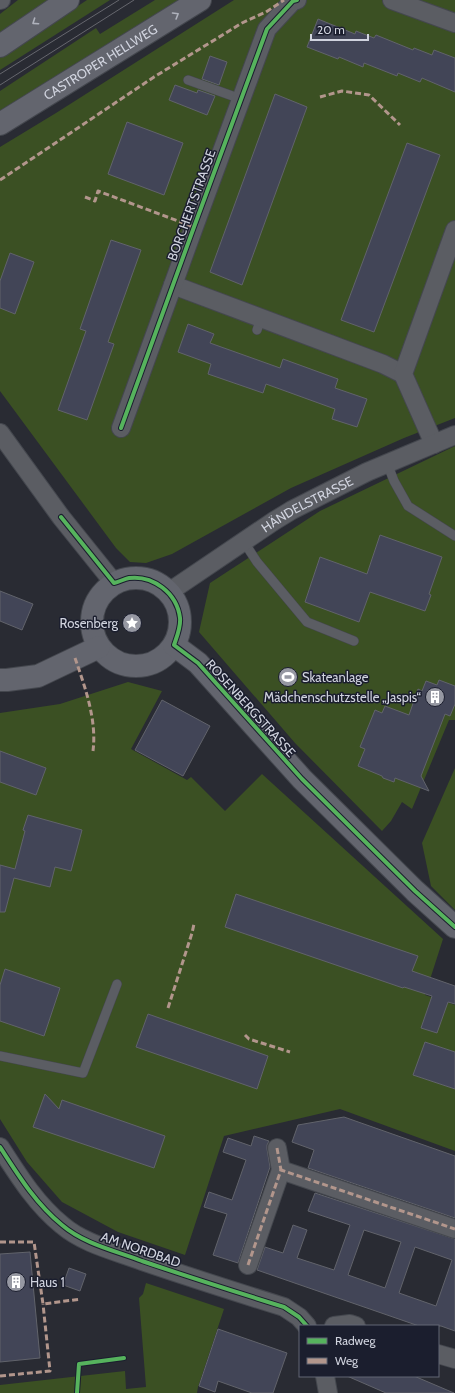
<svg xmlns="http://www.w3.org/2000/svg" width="455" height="1393" viewBox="0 0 455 1393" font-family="Cabin,sans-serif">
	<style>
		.green { fill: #3b5023 }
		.building { fill: #424557; stroke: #61636b; fill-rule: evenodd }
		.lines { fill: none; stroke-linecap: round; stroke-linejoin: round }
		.lane-casing { stroke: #44474e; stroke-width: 10 }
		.street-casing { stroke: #44474e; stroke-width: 20 }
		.secondary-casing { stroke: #44474e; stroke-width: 24 }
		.lane { stroke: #5b5d63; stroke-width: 9 }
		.street { stroke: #5b5d63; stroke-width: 18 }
		.secondary { stroke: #63656e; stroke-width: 22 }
		.tram { stroke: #66676e; stroke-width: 1 }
		.quiet { stroke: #b2968c; stroke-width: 3; stroke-dasharray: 6 3; stroke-linecap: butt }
		.cycleway-casing { stroke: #1b1e2e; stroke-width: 6 }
		.cycleway { stroke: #56b35d; stroke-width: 4 }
		.oneway { stroke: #afb2bc }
		.labels { text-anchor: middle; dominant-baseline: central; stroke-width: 3; stroke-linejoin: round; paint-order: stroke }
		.street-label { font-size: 13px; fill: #d0d3de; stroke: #1b1e2e }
		.poi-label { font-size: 13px; fill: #d0d3de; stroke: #1b1e2e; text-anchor: end }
	</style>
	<rect width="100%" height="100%" fill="#292b33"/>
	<!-- green -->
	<g class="green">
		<path d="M18 0H49L0 34V14Z"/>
		<path d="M87 0H110L0 70V58Z"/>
		<path d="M155 0H180L0 113V91L96 28 100 34Z"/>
		<path d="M234 0H455V418L404 438 291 488 172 554 146 563 130 562 116 548 0 391V147L56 113Z"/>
		<path d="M455 446V720H449L412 809 402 802 391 821 382 831 295 743 199 632 210 583 320 511Z"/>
		<path d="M128 682 162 691 131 749 187 780 191 777 225 811 262 774 443 939 425 995 455 1005V1151L340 1109 224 1136 185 1255 118 1232 62 1202 27 1162 0 1119V713L60 704Z"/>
		<path d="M455 768V910L431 886 422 843Z"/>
		<path d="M146 1283 224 1309 198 1387 197 1393H0V1385L125 1371 126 1389 146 1387 139 1298 143 1294Z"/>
	</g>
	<!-- building -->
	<g class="building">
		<path d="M318 19 355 34 356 31 374 38 376 35 413 50 414 48 432 55 434 50 455 58V92L422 78 420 82 398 73 397 76 364 63 363 67 339 57 338 59 307 47Z"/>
		<path d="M210 56 227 62 219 85 202 79Z"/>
		<path d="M175 85 197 93 198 90 215 96 207 115 169 100Z"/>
		<path d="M275 94 307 107 242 285 210 272Z"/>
		<path d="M127 122 183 143 164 195 108 174Z"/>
		<path d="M407 143 440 155 374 332 341 320Z"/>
		<path d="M111 240 141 250 108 342 114 344 87 420 58 410 86 331 80 329Z"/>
		<path d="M10 253 34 262 15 314 0 308V281Z"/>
		<path d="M188 324 214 334 210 343 280 368 283 359 338 379 335 388 367 399 357 427 332 419 335 409 266 384 263 393 208 374 211 364 178 352Z"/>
		<path d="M380 535 442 557 429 594 431 595 425 611 370 592 359 622 305 602 320 557 367 574Z"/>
		<path d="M0 591 33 604 22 630 0 621Z"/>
		<path d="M439 680 455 686V704L450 716 445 714 421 776 429 791 395 778 394 782 383 778 382 776 358 766 365 749 360 747 375 710 382 713 385 706 409 715 418 689 422 691 426 681 437 685Z"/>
		<path d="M162 700 210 726 183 776 135 750Z"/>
		<path d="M0 751 46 768 36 795 0 782Z"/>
		<path d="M28 815 82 830 71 871 55 867 50 887 14 878 5 912H0V865L15 869 25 831 23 830Z"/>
		<path d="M236 894 418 956 412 971 455 986V1004L448 1002 437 1033 421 1028 432 996 404 987 403 988 225 927Z"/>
		<path d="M5 969 60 988 44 1036 0 1021V985Z"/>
		<path d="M148 1014 268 1056 257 1089 136 1047Z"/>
		<path d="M425 1042 455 1052V1089L413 1075Z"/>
		<path d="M45 1094 59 1109 62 1100 165 1136 154 1168 33 1127Z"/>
		<path d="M344 1117 455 1156V1218L308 1168 314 1150 292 1142 298 1125Z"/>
		<path d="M254 1136 269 1141 267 1145V1149L270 1167 238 1263 213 1255 227 1214 204 1207 209 1192 232 1200 246 1160 223 1152 228 1138 251 1146Z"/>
		<path d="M315 1193 455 1239V1331L441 1326H419L257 1270 265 1247 283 1253 293 1225 307 1230 297 1258 334 1270 350 1225 308 1211ZM364 1230 401 1242 385 1288 348 1275ZM415 1247 452 1260 436 1306 399 1293Z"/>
		<path d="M30 1252 40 1358 0 1362V1254Z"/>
		<path d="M69 1268 86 1274 80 1291 63 1285Z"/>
		<path d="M218 1329 287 1353 273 1393H252L218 1381 215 1392 199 1386Z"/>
		<path d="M347 1376H414L454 1393H386Z"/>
	</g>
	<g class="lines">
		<!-- lane casing -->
		<g class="lane-casing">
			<g id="lane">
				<path d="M188 80 241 99"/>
				<path d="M257 330 261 318"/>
				<path d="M387 463 394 481 408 506 455 536"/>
				<path d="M244 542 257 562 307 622 354 641"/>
				<path d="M0 1056 83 1073 117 984"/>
			</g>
		</g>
		<!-- street casing -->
		<g class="street-casing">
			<g id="street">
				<path d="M0 0H1"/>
				<path d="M392 0 455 23"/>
				<path d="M173 285 383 364 403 374"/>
				<path d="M121 428 194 227 267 29 293 1 297 0"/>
				<path d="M0 433 61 517 114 583"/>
				<path d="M434 444 403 374 455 230"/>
				<path id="s1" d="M169 592 274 521 292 510 367 472 455 435"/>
				<path d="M0 1147C18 1175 36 1204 62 1225 84 1244 116 1251 142 1261 189 1277 236 1292 284 1307L299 1317 307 1326"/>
				<path d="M277 1148 281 1170"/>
				<path d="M248 1265 281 1170 455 1229"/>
				<path d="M334 1326 350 1324 356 1326"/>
				<path d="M438 1354 455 1359"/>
				<path d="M325 1376 328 1393"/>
			</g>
		</g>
		<!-- secondary casing -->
		<g class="secondary-casing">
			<g id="secondary">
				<path d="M0 46 68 0"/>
				<path id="s2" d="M0 124 200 0"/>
				<circle cx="136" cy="622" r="44"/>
				<path d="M174 645 198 663 302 779 415 891 455 927"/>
				<path d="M0 680H7L38 676 99 647"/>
			</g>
		</g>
		<!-- lane -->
		<use href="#lane" class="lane"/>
		<!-- street -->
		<use href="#street" class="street"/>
		<!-- secondary -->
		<use href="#secondary" class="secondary"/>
		<!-- tram -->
		<g class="tram">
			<path d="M0 74 119 0"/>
			<path d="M0 85 134 0"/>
		</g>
		<!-- quiet -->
		<g class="quiet">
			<path d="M320 97 342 91 369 95 400 125"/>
			<path d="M0 180 154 77 242 23 266 12 284 0"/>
			<path d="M85 197 95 201 98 191 194 227"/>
			<path d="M75 658C85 687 97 720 93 751"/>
			<path d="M168 1008 192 933 194 924"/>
			<path d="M245 1035 249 1039 290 1052"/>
			<path d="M277 1148 281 1170"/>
			<path d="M0 1242H34L43 1304 81 1299"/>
			<path d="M248 1265 281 1170 455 1229"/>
			<path d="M0 1376 50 1371 43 1304"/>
		</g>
		<!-- cycleway casing -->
		<g class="cycleway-casing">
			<g id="cycleway">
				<path d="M121 428 194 227 267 29 293 1 297 0"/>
				<path d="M61 517 114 583C119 582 124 579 129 578 153 575 177 593 180 618 181 627 177 636 174 645L198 663 302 779 415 891 455 927"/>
				<path d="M0 1147C18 1175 36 1204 62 1225 84 1244 116 1251 142 1261 189 1277 236 1292 284 1307L299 1317 307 1326"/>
				<path d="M77 1393 79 1364 124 1358"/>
			</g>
		</g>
		<!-- cycleway -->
		<use href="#cycleway" class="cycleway"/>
	</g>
	<!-- one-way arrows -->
	<defs><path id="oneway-chevron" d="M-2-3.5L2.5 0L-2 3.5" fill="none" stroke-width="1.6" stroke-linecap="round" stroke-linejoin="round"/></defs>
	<g class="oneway">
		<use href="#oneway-chevron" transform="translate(176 15) rotate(-31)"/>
		<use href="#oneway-chevron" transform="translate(35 22) rotate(146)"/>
	</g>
	<!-- icons -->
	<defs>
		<g id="sight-disc" transform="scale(1)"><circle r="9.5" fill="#9698a2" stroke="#1b1e2e"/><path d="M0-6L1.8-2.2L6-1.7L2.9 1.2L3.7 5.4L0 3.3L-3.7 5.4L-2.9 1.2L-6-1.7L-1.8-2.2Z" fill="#fff"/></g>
		<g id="stadium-disc" transform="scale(1)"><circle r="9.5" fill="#9698a2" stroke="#1b1e2e"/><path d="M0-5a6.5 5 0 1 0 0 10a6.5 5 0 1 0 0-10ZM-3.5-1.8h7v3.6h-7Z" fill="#fff"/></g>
		<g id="building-disc" transform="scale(1)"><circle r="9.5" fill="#9698a2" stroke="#1b1e2e"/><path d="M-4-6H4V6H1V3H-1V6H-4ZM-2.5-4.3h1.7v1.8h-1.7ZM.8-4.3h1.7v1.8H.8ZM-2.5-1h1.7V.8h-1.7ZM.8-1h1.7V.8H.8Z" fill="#fff"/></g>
	</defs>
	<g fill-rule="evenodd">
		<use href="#sight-disc" x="132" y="623"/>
		<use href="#stadium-disc" x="288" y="677"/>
		<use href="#building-disc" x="435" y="697"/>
		<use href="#building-disc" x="16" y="1282"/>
	</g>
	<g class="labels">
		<!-- street labels -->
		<g class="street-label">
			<text stroke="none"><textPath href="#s2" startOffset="118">CASTROPER HELLWEG</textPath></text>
			<text transform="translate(191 205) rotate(-70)">BORCHERTSTRASSE</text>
			<text stroke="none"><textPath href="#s1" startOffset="164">HÄNDELSTRASSE</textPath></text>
			<text transform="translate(251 708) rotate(48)">ROSENBERGSTRASSE</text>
			<text transform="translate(141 1249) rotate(19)">AM NORDBAD</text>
		</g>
		<!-- poi labels -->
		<g class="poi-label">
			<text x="118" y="623">Rosenberg</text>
			<text x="302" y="677" text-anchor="start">Skateanlage</text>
			<text x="421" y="697">Mädchenschutzstelle „Jaspis“</text>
			<text x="30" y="1282" text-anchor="start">Haus 1</text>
		</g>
	</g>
	<!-- legend -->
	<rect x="299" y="1325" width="140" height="52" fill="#1b1e2e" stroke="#636674"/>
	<rect x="307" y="1338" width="20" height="6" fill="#56b35d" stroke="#636674"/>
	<text x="335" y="1345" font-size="12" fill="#d0d3de">Radweg</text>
	<rect x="307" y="1358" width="20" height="6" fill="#b2968c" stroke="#636674"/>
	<text x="335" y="1365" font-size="12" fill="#d0d3de">Weg</text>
	<!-- scale -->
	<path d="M311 34v6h57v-6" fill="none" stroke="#d0d3de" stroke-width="2"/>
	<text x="317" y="34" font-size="12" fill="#d0d3de" stroke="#1b1e2e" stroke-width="3" paint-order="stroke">20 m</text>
</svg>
